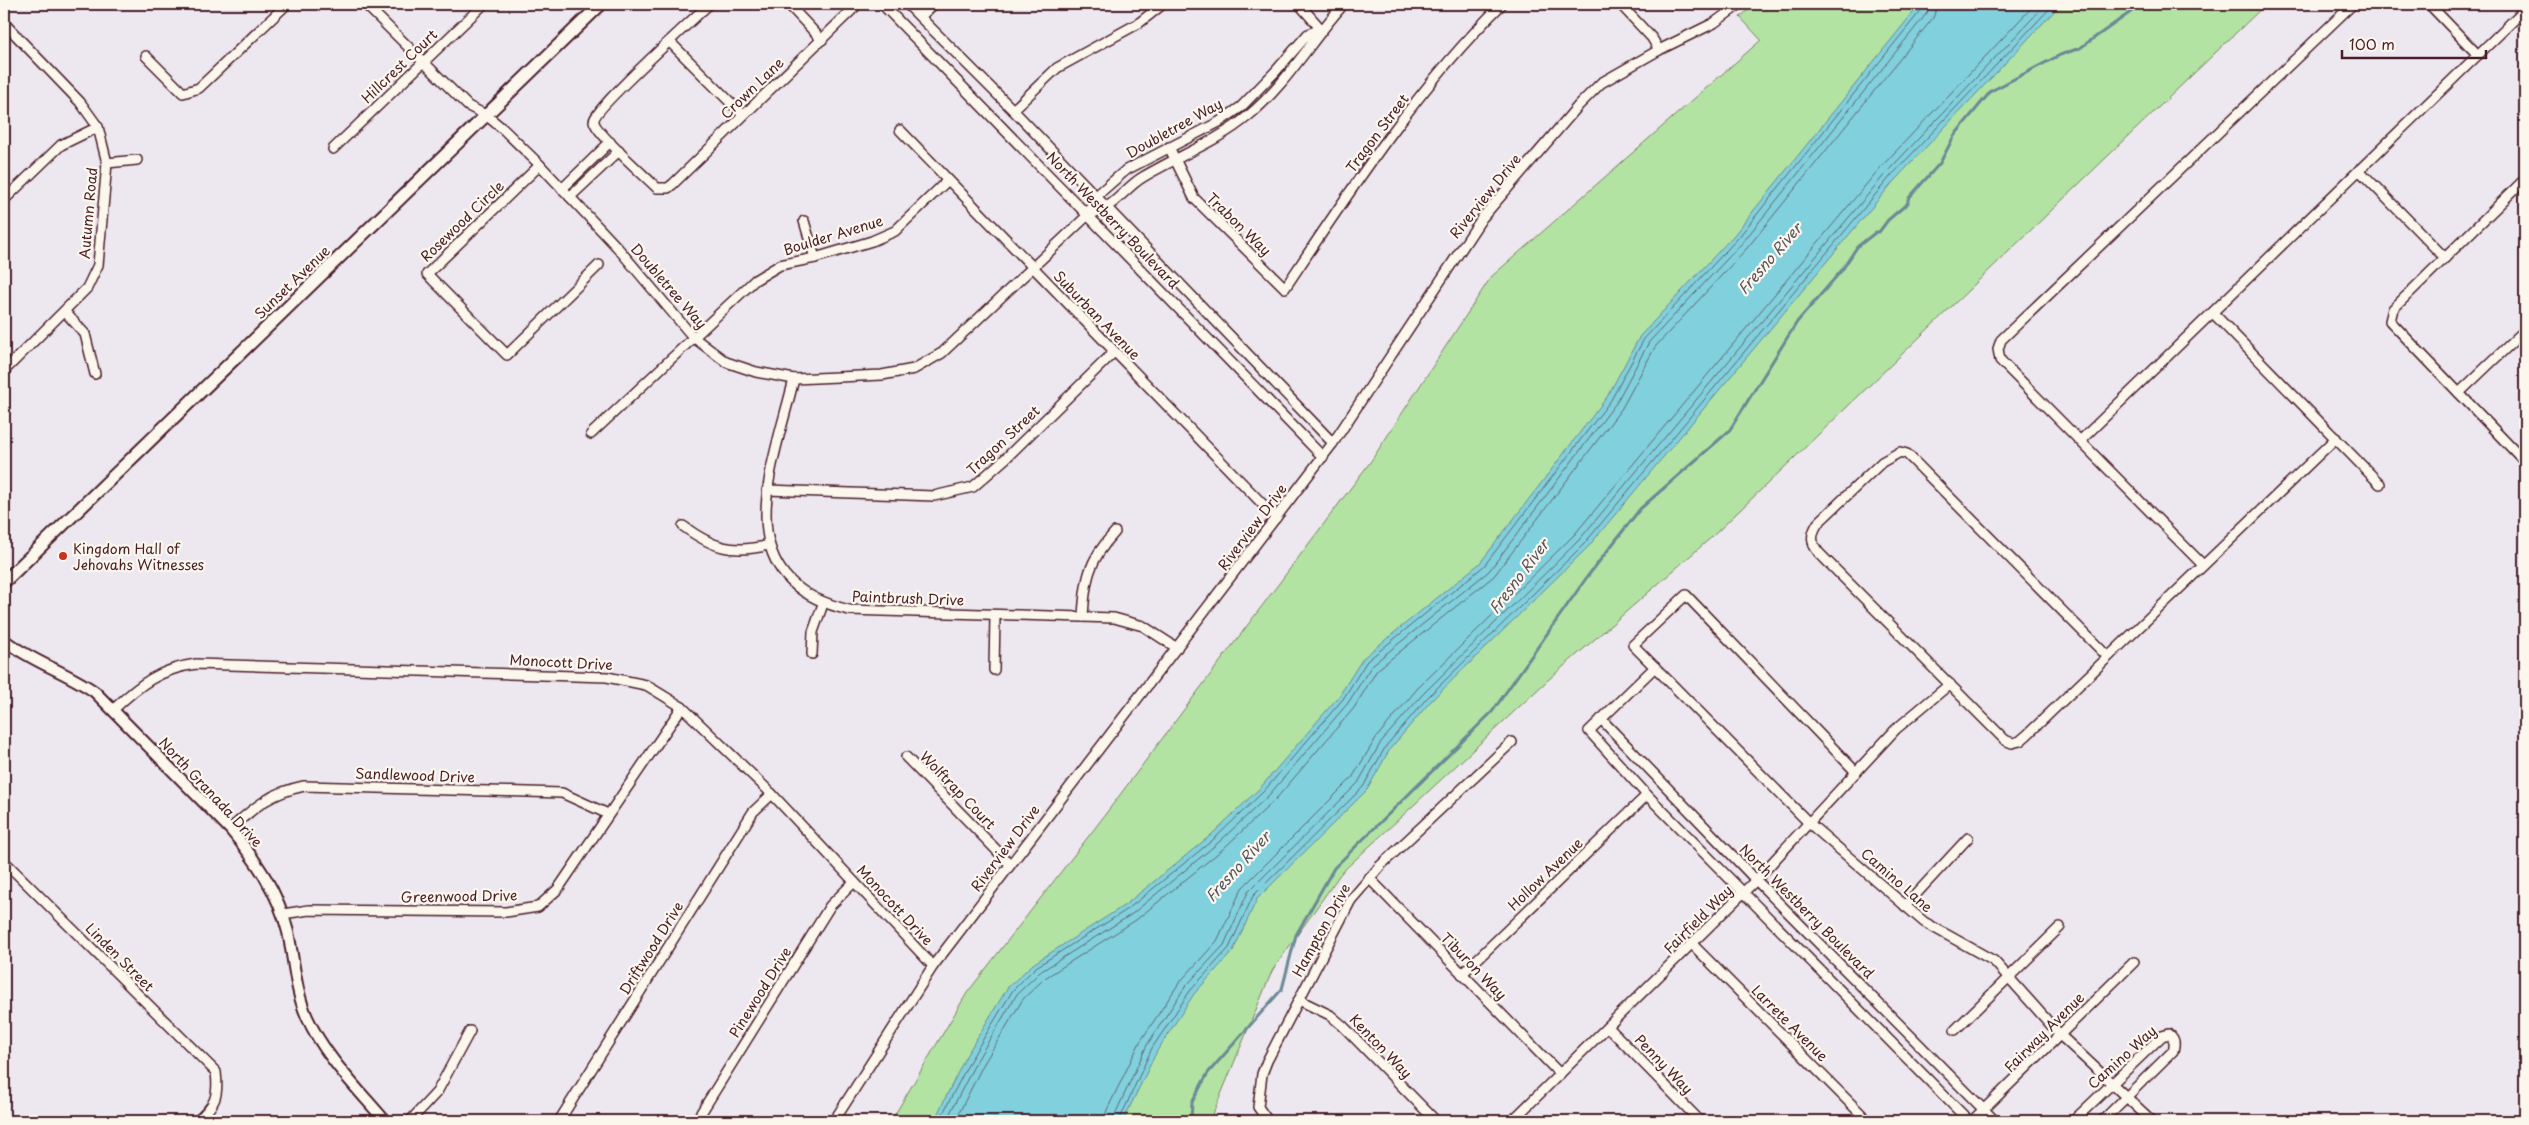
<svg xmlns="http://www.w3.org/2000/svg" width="2529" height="1125" viewBox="0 0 2529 1125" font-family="'Playpen Sans',sans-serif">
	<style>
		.green { fill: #b2e3a2; stroke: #7e8166 }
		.water { fill: #81d0dd; stroke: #6b8996 }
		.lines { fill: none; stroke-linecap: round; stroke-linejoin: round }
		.shore { stroke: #606672; stroke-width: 1 }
		.stream { stroke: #6b8996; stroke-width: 3 }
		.minor-casing { stroke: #4a1f2b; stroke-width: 12 }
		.tertiary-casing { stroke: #4a1f2b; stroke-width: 14 }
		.secondary-casing { stroke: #4a1f2b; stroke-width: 15 }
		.minor { stroke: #fbf7ec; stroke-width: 9 }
		.tertiary { stroke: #fbf7ec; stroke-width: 10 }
		.secondary { stroke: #fbf7ec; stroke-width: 11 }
		.poi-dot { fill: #c8321e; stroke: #fbf7ec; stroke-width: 2 }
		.labels { text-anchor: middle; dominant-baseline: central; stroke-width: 4.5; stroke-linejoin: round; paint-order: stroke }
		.street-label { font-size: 14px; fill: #4a1f2b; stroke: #fbf7ec }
		.poi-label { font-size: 14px; fill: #4a1f2b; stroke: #fbf7ec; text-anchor: start }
		.water-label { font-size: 15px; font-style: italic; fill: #5a5460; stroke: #fbf7ec }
	</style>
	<rect width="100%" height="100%" fill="#ede7ef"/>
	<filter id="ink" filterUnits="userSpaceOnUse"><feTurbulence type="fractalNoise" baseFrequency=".02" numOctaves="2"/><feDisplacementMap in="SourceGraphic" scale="10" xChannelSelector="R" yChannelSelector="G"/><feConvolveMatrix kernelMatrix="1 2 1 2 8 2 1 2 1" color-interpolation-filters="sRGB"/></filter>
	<g filter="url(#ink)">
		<!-- green -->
		<path class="green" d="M1756 4H2266L1713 536 1548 680 1341 873 1272 971 1210 1121H891L967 993 1095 828 1371 461 1491 277 1761 40 1740 17Z"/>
		<!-- water -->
		<path class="water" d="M1920 4H2061L1894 181 1588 547 1431 701 1390 749 1367 790 1257 899 1233 951 1194 994 1157 1051 1123 1121H934L966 1056 1008 987 1033 964 1125 905 1211 835 1260 788 1339 696 1363 658 1480 563 1607 397 1640 336 1734 235Z"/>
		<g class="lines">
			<!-- shore -->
			<g class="shore">
				<path d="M939 1121 971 1059 1013 990 1036 967 1128 909 1214 839 1264 791 1343 699 1367 661 1484 566 1611 400 1644 339 1738 238 1922 9 1924 4"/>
				<path d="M946 1121 976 1062 1017 994 1040 972 1132 914 1218 843 1269 795 1348 703 1372 665 1489 571 1616 403 1649 342 1743 242 1927 13 1930 4"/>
				<path d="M955 1121 983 1065 1023 999 1045 978 1136 920 1223 849 1275 800 1354 708 1377 670 1494 576 1622 408 1655 347 1748 247 1933 18 1938 4"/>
				<path d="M1105 1121 1106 1112 1140 1042 1179 983 1217 941 1242 888 1352 778 1376 738 1417 689 1574 535 1880 168 2035 4"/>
				<path d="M1112 1121 1147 1045 1185 987 1224 945 1248 892 1358 783 1381 742 1423 694 1579 540 1886 173 2046 4"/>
				<path d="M1119 1121 1152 1048 1190 991 1229 948 1253 896 1363 787 1386 746 1427 698 1584 544 1890 177 2054 4"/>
			</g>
			<!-- stream -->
			<path class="stream" d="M1191 1121 1192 1102 1208 1073 1282 989 1296 935 1334 868 1492 712 1587 577 1640 509 1729 431 1797 322 1842 270 1857 247 1876 232H1879L1888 220 1908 203V199L1940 163 1954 136 1991 91 2060 55 2080 48 2142 4"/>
			<!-- minor casing -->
			<g class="minor-casing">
				<g id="minor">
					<path d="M365 4 468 106 486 115 503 129 540 165 617 247 693 337 726 362 756 372 794 379 882 375 914 369 942 353 1088 215C1093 213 1100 211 1105 208 1119 200 1129 185 1143 177 1178 156 1217 142 1248 116 1287 84 1311 40 1344 4"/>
					<path d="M709 4C694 19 593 109 594 121 594 131 647 178 657 188H668L673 184 858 4"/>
					<path d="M788 4 822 40"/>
					<path d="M882 4 1323 457"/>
					<path d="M907 4 1013 110 1333 443"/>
					<path d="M1299 4 1321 29"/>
					<path d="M1620 4 1652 38 1659 50"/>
					<path d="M2429 4 2478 55"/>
					<path d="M920 17 934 4"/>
					<path d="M4 23 80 102 98 127 107 163 98 265 87 288 4 371"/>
					<path d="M670 42 743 115"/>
					<path d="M146 56 183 93 199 88 287 4"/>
					<path d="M1013 110 1057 68 1139 23 1163 4"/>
					<path d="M900 130 1276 518"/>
					<path d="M1169 147 1194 198 1285 288C1351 189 1417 88 1502 4"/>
					<path d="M333 149 484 4"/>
					<path d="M107 163 137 160"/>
					<path d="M540 165 427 274 507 355 599 265"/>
					<path d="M2359 170 2445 258"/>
					<path d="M2525 179 2393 309 2390 321 2525 462"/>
					<path d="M562 189 610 142"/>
					<path d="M570 197 619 151"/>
					<path d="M4 200 61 145 98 127"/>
					<path d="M1088 215 1095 197 1126 170 1219 122 1241 107 1275 72 1308 34 1321 29"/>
					<path d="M804 221 815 258"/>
					<path d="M65 312 85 334 95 374"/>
					<path d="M2213 313 2380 484"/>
					<path d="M794 379C773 467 722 580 849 610L1114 618 1143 626 1177 648"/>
					<path d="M2459 393 2525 330"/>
					<path d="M591 434 755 280 780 265 815 258 872 241 895 231 948 180"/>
					<path d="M2081 440 2519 15"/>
					<path d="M767 490 934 496 973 487 1006 458 1114 352"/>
					<path d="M683 526C713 548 732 554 769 545"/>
					<path d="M2203 565 2000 360 1998 349 2001 340 2353 4"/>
					<path d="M1083 617C1085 579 1089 560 1115 532"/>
					<path d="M812 654 813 632 823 604"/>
					<path d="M2108 657 1907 454 1900 452 1882 462 1818 523C1811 534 1810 542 1819 553L2005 740 2012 743 2020 741 2027 735 2336 438"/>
					<path d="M1655 667 1589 731 1647 795 1969 1121"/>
					<path d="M994 670 995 615"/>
					<path d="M114 709C140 684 160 669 196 664L607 677 646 685 682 707 772 794 933 966"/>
					<path d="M1601 719 1756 880 1995 1121"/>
					<path d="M906 757 1010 864"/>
					<path d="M1856 772 1686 595 1633 645 1809 823 1924 922 1994 961 2060 1035 2152 1121"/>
					<path d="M230 829C256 806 270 793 304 786L562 793 608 814"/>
					<path d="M4 861 216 1072C219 1097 215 1105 197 1121"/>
					<path d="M1369 878 1560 1074"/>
					<path d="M1905 906 1968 838"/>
					<path d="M283 914 309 910 506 912 538 907 558 889 682 707"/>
					<path d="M1692 944 1868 1121"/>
					<path d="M1462 974 1647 795"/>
					<path d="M1299 1000 1330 1015 1343 1026 1436 1121"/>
					<path d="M1608 1027 1700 1121"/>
					<path d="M1955 1030 2060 927"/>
					<path d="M410 1121 437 1092 470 1031"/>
					<path d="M559 1121 753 812 772 794"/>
					<path d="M696 1121 830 906 854 882"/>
					<path d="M834 1121 933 966 1333 443 1482 218 1579 105 1601 83 1659 50 1714 23 1740 4"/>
					<path d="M1268 1121 1258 1107 1262 1074 1267 1061 1351 900 1381 865 1512 742"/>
					<path d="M1512 1121 1756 880 1896 729 1950 684"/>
					<path d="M1972 1121 2134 962"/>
					<path d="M2073 1121 2162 1036 2169 1034C2175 1039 2175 1043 2173 1051L2102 1121"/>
				</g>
			</g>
			<!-- tertiary casing -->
			<g class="tertiary-casing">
				<path id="tertiary" d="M4 640C34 663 65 671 95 692L230 829C256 860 278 892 288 932 294 960 295 990 307 1017 325 1057 358 1089 385 1121"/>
			</g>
			<!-- secondary casing -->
			<g class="secondary-casing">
				<path id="secondary" d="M4 582 601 4"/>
			</g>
			<!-- minor -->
			<use href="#minor" class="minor"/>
			<!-- tertiary -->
			<use href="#tertiary" class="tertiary"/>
			<!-- secondary -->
			<use href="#secondary" class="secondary"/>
		</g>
	</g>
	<!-- markers -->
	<circle class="poi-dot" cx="63" cy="556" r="5"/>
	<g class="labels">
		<!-- street labels -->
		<g class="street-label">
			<text transform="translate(399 66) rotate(-44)">Hillcrest Court</text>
			<text transform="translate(752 88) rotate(-44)">Crown Lane</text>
			<text transform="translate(1174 128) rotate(-29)">Doubletree Way</text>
			<text transform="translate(1377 133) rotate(-53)">Tragon Street</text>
			<text transform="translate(1485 196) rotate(-51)">Riverview Drive</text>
			<text transform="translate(88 213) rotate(-85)">Autumn Road</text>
			<text transform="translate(1113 220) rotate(46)">North Westberry Boulevard</text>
			<text transform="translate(462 221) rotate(-44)">Rosewood Circle</text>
			<text transform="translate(1239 224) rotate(44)">Trabon Way</text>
			<text transform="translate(833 235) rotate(-17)">Boulder Avenue</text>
			<text transform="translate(292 282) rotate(-44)">Sunset Avenue</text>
			<text transform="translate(669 286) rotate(49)">Doubletree Way</text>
			<text transform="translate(1097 315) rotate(46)">Suburban Avenue</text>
			<text transform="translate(1003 440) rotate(-43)">Tragon Street</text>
			<text transform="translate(1252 527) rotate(-53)">Riverview Drive</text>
			<text transform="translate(908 598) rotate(2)">Paintbrush Drive</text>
			<text transform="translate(561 662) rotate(3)">Monocott Drive</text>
			<text transform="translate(415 775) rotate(2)">Sandlewood Drive</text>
			<text transform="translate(958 790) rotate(46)">Wolftrap Court</text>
			<text transform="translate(211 792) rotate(47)">North Granada Drive</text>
			<text transform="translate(1005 848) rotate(-53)">Riverview Drive</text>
			<text transform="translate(1545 874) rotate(-44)">Hollow Avenue</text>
			<text transform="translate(1897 880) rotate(41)">Camino Lane</text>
			<text transform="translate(459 896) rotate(-1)">Greenwood Drive</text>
			<text transform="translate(895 905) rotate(47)">Monocott Drive</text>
			<text transform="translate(1807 911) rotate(45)">North Westberry Boulevard</text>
			<text transform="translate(1698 919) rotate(-45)">Fairfield Way</text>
			<text transform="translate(1321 930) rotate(-61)">Hampton Drive</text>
			<text transform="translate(651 948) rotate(-58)">Driftwood Drive</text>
			<text transform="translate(120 957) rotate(45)">Linden Street</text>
			<text transform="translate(1474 966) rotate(46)">Tiburon Way</text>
			<text transform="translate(760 992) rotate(-58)">Pinewood Drive</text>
			<text transform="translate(1790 1023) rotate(45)">Larrete Avenue</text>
			<text transform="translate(2044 1032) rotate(-45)">Fairway Avenue</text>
			<text transform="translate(1381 1046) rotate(46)">Kenton Way</text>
			<text transform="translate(2122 1057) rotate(-42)">Camino Way</text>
			<text transform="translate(1664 1064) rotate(46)">Penny Way</text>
		</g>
		<!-- poi labels -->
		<g class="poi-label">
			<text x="73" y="548">Kingdom Hall of<tspan x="73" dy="16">Jehovahs Witnesses</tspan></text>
		</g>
		<!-- water labels -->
		<g class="water-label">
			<text transform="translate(1769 258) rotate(-49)">Fresno River</text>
			<text transform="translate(1518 576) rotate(-53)">Fresno River</text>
			<text transform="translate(1237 866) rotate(-48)">Fresno River</text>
		</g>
	</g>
	<!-- margin -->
	<rect width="2529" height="1125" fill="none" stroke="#fbf7ec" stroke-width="20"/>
	<rect x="10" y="10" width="2509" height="1105" fill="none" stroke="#4a1f2b" stroke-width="2" filter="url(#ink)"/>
	<!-- scale -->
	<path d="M2342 50v8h144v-8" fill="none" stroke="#4a1f2b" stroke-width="2.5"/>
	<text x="2349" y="50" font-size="15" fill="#4a1f2b" stroke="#fbf7ec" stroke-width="4" paint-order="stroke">100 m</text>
</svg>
